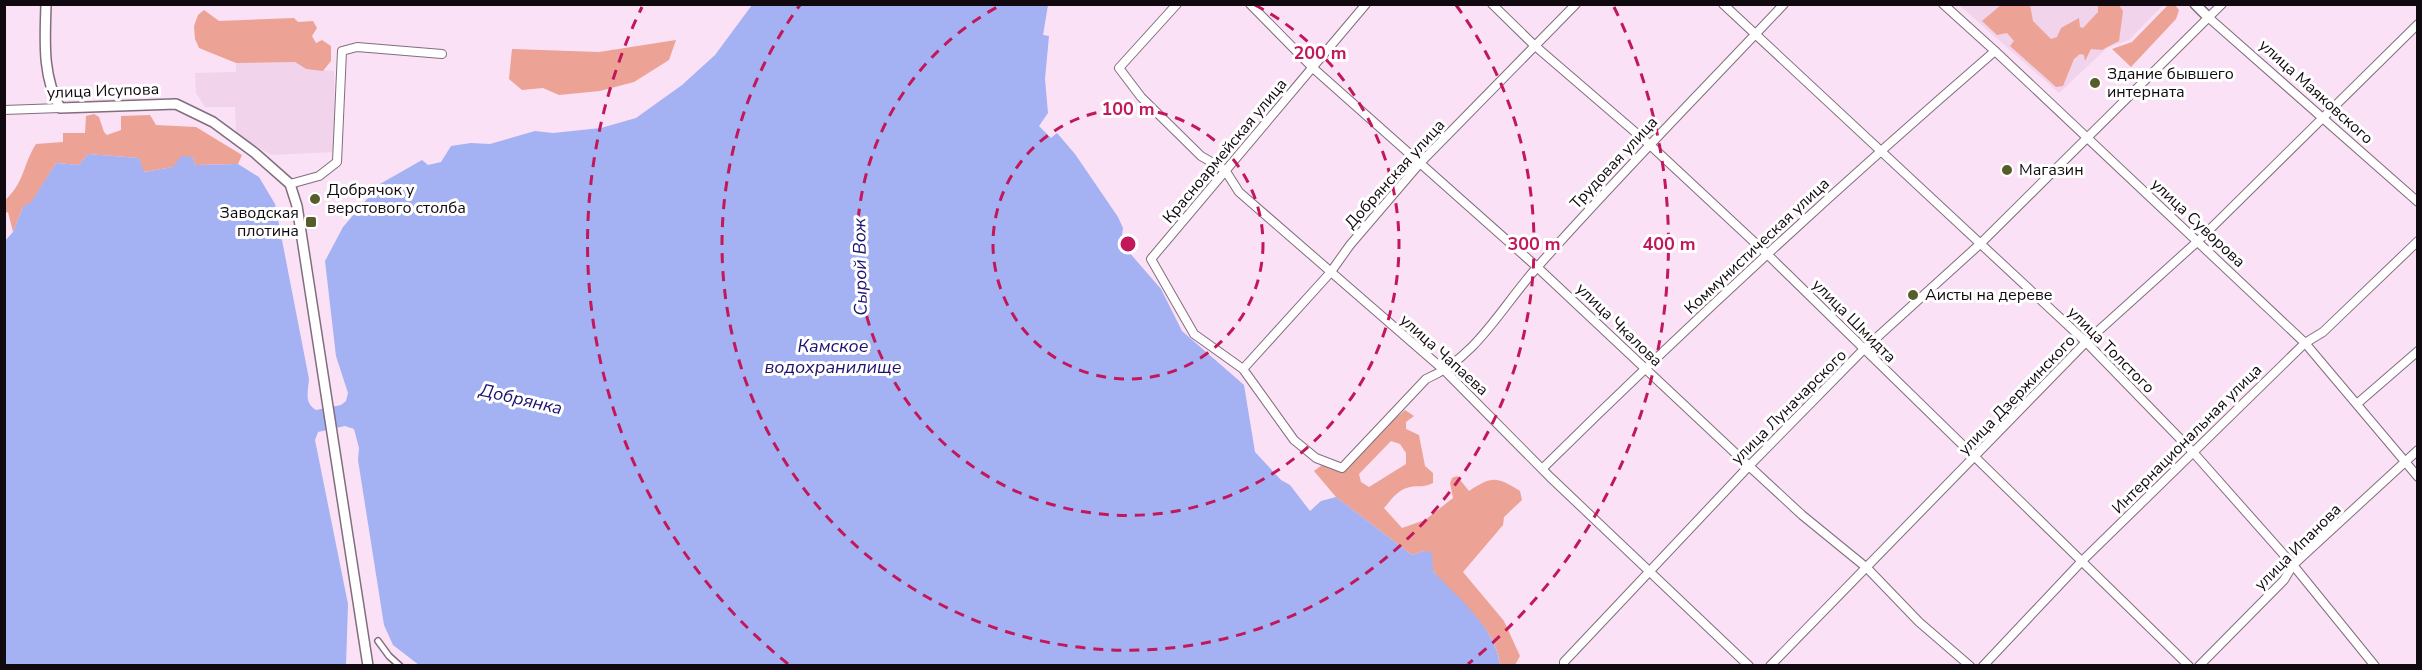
<svg xmlns="http://www.w3.org/2000/svg" width="2422" height="670" viewBox="0 0 2422 670" font-family="'Nunito Sans',sans-serif">
	<style>
		.built { fill: #f1d3eb }
		.green { fill: #eda296; fill-rule: evenodd }
		.water { fill: #a4b1f2 }
		.lines { fill: none; stroke-linecap: round; stroke-linejoin: round }
		.pedestrian-casing { stroke: #826d7e; stroke-width: 8 }
		.minor-casing { stroke: #826d7e; stroke-width: 10 }
		.tertiary-casing { stroke: #826d7e; stroke-width: 12 }
		.pedestrian { stroke: #fff; stroke-width: 5 }
		.minor { stroke: #fff; stroke-width: 8 }
		.tertiary { stroke: #fff; stroke-width: 9 }
		.ring { fill: none; stroke: #c2185b; stroke-width: 3; stroke-dasharray: 10 8 }
		.poi-dot { fill: #565c2a; stroke: #fff; stroke-width: 2 }
		.labels { text-anchor: middle; dominant-baseline: central; stroke-width: 6; stroke-linejoin: round; paint-order: stroke }
		.poi-label { font-size: 16px; fill: #110910; stroke: #fff; text-anchor: start }
		.street-label { font-size: 16px; fill: #110910; stroke: #fff }
		.water-label { font-size: 18px; font-style: italic; fill: #1c1370; stroke: #fff }
		.centre { fill: #c2185b; stroke: #fff; stroke-width: 3 }
		.ring-label { font-size: 18px; text-anchor: middle; font-weight: bold; fill: #c2185b; stroke: #fff; stroke-width: 6; stroke-linejoin: round; paint-order: stroke }
	</style>
	<rect width="100%" height="100%" fill="#fae1f5"/>
	<!-- built -->
	<g class="built">
		<path d="M1959 5H2163L2129 40 2108 47 2059 93Z"/>
		<path d="M295 62 306 69 334 71 335 152 271 155 236 133 235 107H205L196 93 195 73 236 72V63Z"/>
	</g>
	<!-- green -->
	<g class="green">
		<path d="M2001 5H2030L2033 21 2051 39 2057 37 2061 28 2079 18 2080 27 2083 28 2098 12V5H2119L2123 11 2119 41 2102 50 2091 49 2085 61 2084 55 2080 54 2074 59 2063 86 2056 87 2010 46 2014 41 2007 33 1997 35 1982 21Z"/>
		<path d="M2168 5H2175L2179 10 2176 19 2131 67 2112 49 2132 42Z"/>
		<path d="M204 10 219 21 294 18 298 22 313 21 317 28 312 36 316 43 322 40 331 46V61L323 71 306 69 295 62 236 63 199 48 195 39 194 26 198 15Z"/>
		<path d="M676 40 669 60 634 82 600 91 559 95 543 88 522 90 509 79 512 49 599 52Z"/>
		<path d="M94 114 99 117 104 132 107 135 121 130V116L150 115 156 125 196 127 242 155 238 164 195 165 193 157 174 167 143 172 139 158 88 154 79 165 56 163 32 202 23 207 13 232 8 212 5 213 4 201C25 183 22 166 36 144L63 142V133H85L86 116Z"/>
		<path d="M1405 410 1414 416 1406 422V429L1419 435 1425 466 1433 473V483C1423 488 1419 485 1410 487 1398 489 1391 500 1384 508L1402 528 1425 520 1453 498 1450 483 1452 478 1457 476 1469 491C1492 476 1496 476 1520 491L1522 500 1504 517 1503 525 1463 572 1504 621 1520 656 1515 665H1500C1496 625 1456 602 1434 572 1429 566 1427 558 1424 551L1412 555 1336 497 1314 471 1322 465 1344 472 1384 428ZM1391 441 1400 444 1406 453V464L1369 487 1361 482 1359 474Z"/>
	</g>
	<!-- water -->
	<path class="water" d="M752 5H1048L1043 35 1049 36 1045 79 1048 113 1039 126 1051 138 1057 133 1075 154 1118 217 1123 228 1121 243 1161 289 1182 331 1244 385 1255 452 1281 480 1290 485 1310 511 1321 501 1336 497 1412 555 1424 551 1432 553 1433 571C1457 597 1496 628 1500 665H419L393 645 384 625 358 460 359 448 354 429 345 426 318 432 315 440 348 604 346 665H5L4 242 13 232 23 207 32 201 56 163 79 165 88 154 139 158 144 172 173 167 181 156 193 157 195 165 238 164 259 177 275 204 309 379C308 392 304 403 316 410L341 405 346 401 348 393 336 356 325 261 343 227 380 184 422 160 428 165 441 162 451 146 471 143 490 144 535 131 553 133 601 128 636 118 682 85 715 55Z"/>
	<g class="lines">
		<!-- pedestrian casing -->
		<g class="pedestrian-casing">
			<path id="pedestrian" d="M378 641 389 656 400 666"/>
		</g>
		<!-- minor casing -->
		<g class="minor-casing">
			<g id="minor">
				<path d="M1177 4 1119 68 1141 97 1201 156 1225 170 1239 192 1445 371 1550 477 1749 666"/>
				<path d="M1250 4 1313 68 1537 267 1749 466 1802 515 1867 568 1919 622 1970 666"/>
				<path d="M1366 4 1151 259 1194 334 1243 369 1294 440 1316 458 1342 468 1426 379C1478 357 1503 304 1540 264 1619 175 1702 91 1784 4"/>
				<path d="M1492 4 1534 45 1649 144 1767 254 2189 666"/>
				<path d="M1723 4 2086 342 2192 451 2293 565 2375 666"/>
				<path d="M1943 4 1995 51 2305 343 2418 477"/>
				<path d="M2208 17 2418 202"/>
				<path d="M4 110 60 108"/>
				<path d="M290 184 319 176 337 162 342 51 357 47 442 54"/>
				<path d="M1243 369 1330 273 1350 245 1421 162 1576 4"/>
				<path d="M2358 403 2418 351"/>
				<path d="M1543 468C1689 324 1840 185 1995 51"/>
				<path d="M1564 666V662L1749 466 1863 350 1980 244 2222 4"/>
				<path d="M1770 666 2086 342 2198 241 2418 24"/>
				<path d="M1983 666 2082 561 2305 343 2323 332 2418 241"/>
				<path d="M2199 666 2284 580 2293 565 2418 450"/>
			</g>
		</g>
		<!-- tertiary casing -->
		<g class="tertiary-casing">
			<g id="tertiary">
				<path d="M46 4C45 41 42 75 60 108L176 104 213 122 255 153 290 184 297 206 368 666"/>
				<path d="M2195 4 2208 17"/>
			</g>
		</g>
		<!-- pedestrian -->
		<use href="#pedestrian" class="pedestrian"/>
		<!-- minor -->
		<use href="#minor" class="minor"/>
		<!-- tertiary -->
		<use href="#tertiary" class="tertiary"/>
	</g>
	<!-- distance rings -->
	<g class="ring">
		<circle cx="1128" cy="244" r="135"/>
		<path d="M1255 5A271 271 0 1 1 1001 5"/>
		<path d="M1456 5A406 406 0 1 1 800 5"/>
		<path d="M788 664A541 541 0 0 1 642 7M1614 7A541 541 0 0 1 1468 664"/>
	</g>
	<!-- markers -->
	<g class="poi-dot">
		<circle cx="2095" cy="83" r="6"/>
		<circle cx="2007" cy="170" r="6"/>
		<circle cx="315" cy="199" r="6"/>
		<rect x="305" y="216" width="12" height="12" rx="3"/>
		<circle cx="1913" cy="295" r="6"/>
	</g>
	<g class="labels">
		<!-- poi labels -->
		<g class="poi-label">
			<text x="2107" y="74">Здание бывшего<tspan x="2107" dy="18">интерната</tspan></text>
			<text x="2019" y="170">Магазин</text>
			<text x="327" y="190">Добрячок у<tspan x="327" dy="18">верстового столба</tspan></text>
			<text x="299" y="213" text-anchor="end">Заводская<tspan x="299" dy="18">плотина</tspan></text>
			<text x="1925" y="295">Аисты на дереве</text>
		</g>
		<!-- street labels -->
		<g class="street-label">
			<text transform="translate(103 91) rotate(-2)">улица Исупова</text>
			<text transform="translate(2316 92) rotate(42)">улица Маяковского</text>
			<text transform="translate(1225 151) rotate(-50)">Красноармейская улица</text>
			<text transform="translate(1614 163) rotate(-47)">Трудовая улица</text>
			<text transform="translate(1395 174) rotate(-48)">Добрянская улица</text>
			<text transform="translate(2198 223) rotate(43)">улица Суворова</text>
			<text transform="translate(1757 246) rotate(-43)">Коммунистическая улица</text>
			<text transform="translate(1854 321) rotate(45)">улица Шмидта</text>
			<text transform="translate(1619 325) rotate(44)">улица Чкалова</text>
			<text transform="translate(2111 350) rotate(45)">улица Толстого</text>
			<text transform="translate(1444 355) rotate(42)">улица Чапаева</text>
			<text transform="translate(2017 395) rotate(-46)">улица Дзержинского</text>
			<text transform="translate(1789 407) rotate(-45)">улица Луначарского</text>
			<text transform="translate(2187 439) rotate(-45)">Интернациональная улица</text>
			<text transform="translate(2298 547) rotate(-45)">улица Ипанова</text>
		</g>
		<!-- water labels -->
		<g class="water-label">
			<text transform="translate(860 267) rotate(-91)">Сырой Вож</text>
			<text x="833" y="346">Камское<tspan x="833" dy="21">водохранилище</tspan></text>
			<text transform="translate(521 399) rotate(13)">Добрянка</text>
		</g>
	</g>
	<circle cx="1128" cy="244" r="9" class="centre"/>
	<g class="ring-label">
		<text x="1320" y="59">200 m</text>
		<text x="1128" y="115">100 m</text>
		<text x="1534" y="250">300 m</text>
		<text x="1669" y="250">400 m</text>
	</g>
	<!-- border -->
	<rect width="2422" height="670" fill="none" stroke="#110910" stroke-width="12"/>
</svg>
